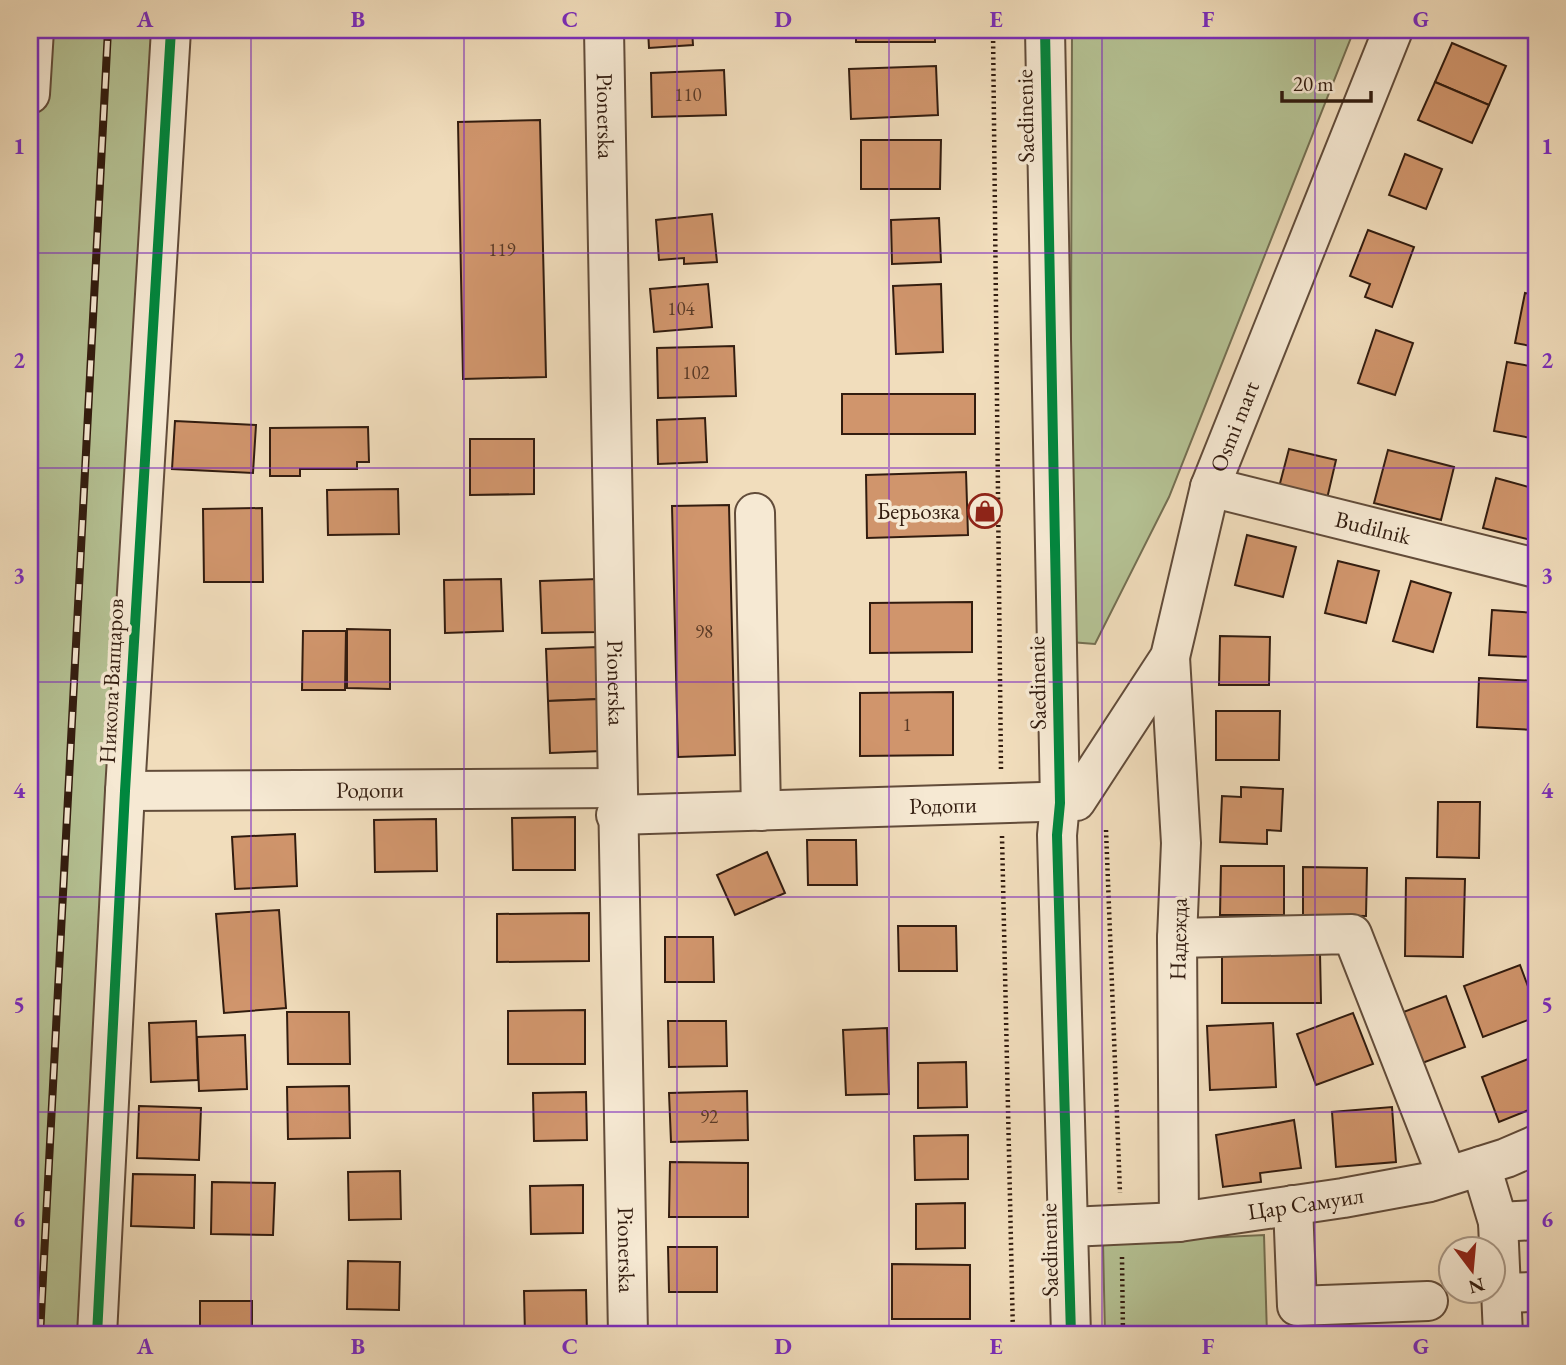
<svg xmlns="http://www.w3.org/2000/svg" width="1566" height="1365" viewBox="0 0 1566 1365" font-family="'EB Garamond',serif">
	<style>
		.green { fill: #b5c294; stroke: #746f52; stroke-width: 2 }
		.building { fill: #d0956c; stroke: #321c0f; stroke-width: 2 }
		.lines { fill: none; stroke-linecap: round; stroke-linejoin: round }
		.minor-casing { stroke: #624c3a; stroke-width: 42 }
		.path { stroke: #321c0f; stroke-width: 4.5; stroke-dasharray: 2 3.5; stroke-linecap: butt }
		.minor { stroke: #f6e9d3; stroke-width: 38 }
		.rail-casing { stroke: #321c0f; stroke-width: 8 }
		.rail { stroke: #f6e9d3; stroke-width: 5; stroke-dasharray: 16; stroke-linecap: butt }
		.cycleway-casing { stroke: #f6e9d3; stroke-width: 15 }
		.cycleway { stroke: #00873e; stroke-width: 10 }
		.grid { fill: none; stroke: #7b2cbf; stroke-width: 2; stroke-opacity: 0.55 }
		.labels { text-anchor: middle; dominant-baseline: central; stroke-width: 7; stroke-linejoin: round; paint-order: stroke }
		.number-label { font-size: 19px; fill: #5a3a26 }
		.street-label { font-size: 23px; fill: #321c0f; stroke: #f6e9d3 }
		.poi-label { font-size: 23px; fill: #321c0f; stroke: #f6e9d3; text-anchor: end }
		.neatline { fill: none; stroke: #7b2cbf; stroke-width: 2.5 }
		.grid-label { font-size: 23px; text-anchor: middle; font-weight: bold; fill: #7b2cbf }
	</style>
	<rect width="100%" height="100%" fill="#f1ddbc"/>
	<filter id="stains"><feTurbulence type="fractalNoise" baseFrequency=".00286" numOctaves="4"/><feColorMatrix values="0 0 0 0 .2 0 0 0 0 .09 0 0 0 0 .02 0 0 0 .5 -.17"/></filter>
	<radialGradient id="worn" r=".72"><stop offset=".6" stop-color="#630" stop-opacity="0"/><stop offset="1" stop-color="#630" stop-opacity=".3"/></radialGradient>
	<!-- green -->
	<g class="green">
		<path d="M30 30H154L80 1335H30Z"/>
		<path d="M1072 30H1354L1169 497 1095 644 1070 642Z"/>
		<path d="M1264 1235 1267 1335H1105L1103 1243Z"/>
	</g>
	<!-- building -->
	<g class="building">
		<path d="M648 30H692L693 45 649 48Z"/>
		<rect x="856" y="30" width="79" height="12"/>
		<path d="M1483 30H1500L1497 36Z"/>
		<path d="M1452 43 1506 66 1489 105 1435 82Z"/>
		<path d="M936 66 938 115 851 119 849 69Z"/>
		<path d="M724 70 726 115 652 117 651 73Z"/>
		<path d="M1435 82 1489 105 1472 143 1418 120Z"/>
		<path d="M540 120 546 377 463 379 458 122Z"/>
		<path d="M861 140H941L940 189H861Z"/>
		<path d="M1405 154 1442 169 1426 209 1389 195Z"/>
		<path d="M712 214 717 262 684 264V258L659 260 656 220Z"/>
		<path d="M939 218 941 262 892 264 891 220Z"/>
		<path d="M1536 226V255L1531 254Z"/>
		<path d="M1368 230 1414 247 1392 307 1365 297 1370 284 1350 276Z"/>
		<path d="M708 284 712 327 654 332 650 289Z"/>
		<path d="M941 284 943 352 896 354 893 286Z"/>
		<path d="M1525 293 1536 295V347L1515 343Z"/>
		<path d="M1376 330 1413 343 1395 395 1358 383Z"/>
		<path d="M734 346 736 396 658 398 657 348Z"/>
		<path d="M1507 362 1536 367V439L1494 431Z"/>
		<rect x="842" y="394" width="133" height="40"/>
		<path d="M705 418 707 462 658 464 657 420Z"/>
		<path d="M175 421 256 425 253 473 172 469Z"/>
		<path d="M368 427 369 462H357V469H300V476H270V428Z"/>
		<path d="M470 439H534V494L470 495Z"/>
		<path d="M1289 449 1336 460 1326 503 1278 491Z"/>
		<path d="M1388 450 1454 467 1441 520 1374 503Z"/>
		<path d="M966 472 968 535 867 538 866 475Z"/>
		<path d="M1496 478 1536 489V522L1531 540 1483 528Z"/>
		<path d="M398 489 399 534 328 535 327 490Z"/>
		<path d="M729 505 735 755 678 757 672 506Z"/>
		<path d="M262 508 263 582H204L203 509Z"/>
		<path d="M1247 535 1296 547 1283 597 1235 585Z"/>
		<path d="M1338 561 1379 571 1366 623 1325 613Z"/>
		<path d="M501 579 503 631 445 633 444 580Z"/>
		<path d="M598 579 599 632 542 633 540 581Z"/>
		<path d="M1411 581 1451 593 1433 652 1393 641Z"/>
		<path d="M972 602V652L870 653V603Z"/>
		<path d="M1492 610 1536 613 1534 657 1489 655Z"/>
		<path d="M347 629 390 630V689L347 688Z"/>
		<path d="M303 631H346L345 690H302Z"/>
		<path d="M1220 636 1270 637 1269 685H1219Z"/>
		<path d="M598 647 601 699 548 701 546 649Z"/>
		<path d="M1479 678 1536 681 1535 730 1477 727Z"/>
		<path d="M953 692V755L860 756V693Z"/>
		<path d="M601 699 602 751 550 753 548 701Z"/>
		<path d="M1216 711H1280L1279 760H1216Z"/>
		<path d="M1241 787 1283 789 1281 831 1267 830V844L1220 842 1222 796 1241 797Z"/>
		<path d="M1438 802H1480L1479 858 1437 857Z"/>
		<path d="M575 817V870H513L512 818Z"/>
		<path d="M436 819 437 871 375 872 374 820Z"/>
		<path d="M295 834 297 886 235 889 232 837Z"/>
		<path d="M807 840H856L857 885H808Z"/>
		<path d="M767 852 785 893 735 915 717 875Z"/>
		<path d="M1221 866H1284V915H1220Z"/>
		<path d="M1303 867 1367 868 1366 916 1303 915Z"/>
		<path d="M1406 878 1465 879 1463 957 1405 956Z"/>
		<path d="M279 910 286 1008 224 1013 216 914Z"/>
		<path d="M589 913V961L497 962V914Z"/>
		<path d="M898 926H956L957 971H899Z"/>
		<path d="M665 937H713L714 982H665Z"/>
		<path d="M1320 953 1321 1003H1222V954Z"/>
		<path d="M1520 965 1536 1008V1017L1483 1037 1464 986Z"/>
		<path d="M1446 996 1465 1047 1409 1068 1390 1017Z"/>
		<path d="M585 1010V1064H508V1011Z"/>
		<path d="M287 1012H349L350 1064H288Z"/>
		<path d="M1353 1013 1373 1064 1316 1085 1297 1034Z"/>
		<path d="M196 1021 198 1080 151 1082 149 1023Z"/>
		<path d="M668 1021H726L727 1066 669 1067Z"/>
		<path d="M1273 1023 1276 1087 1210 1090 1207 1026Z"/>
		<path d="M887 1028 889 1094 846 1095 843 1030Z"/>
		<path d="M245 1035 247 1089 199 1091 197 1037Z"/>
		<path d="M1536 1056V1107L1499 1122 1482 1077Z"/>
		<path d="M966 1062 967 1107 918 1108V1063Z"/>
		<path d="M349 1086 350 1138 288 1139 287 1087Z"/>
		<path d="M747 1091 748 1140 671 1142 669 1093Z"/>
		<path d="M586 1092 587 1140 534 1141 533 1093Z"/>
		<path d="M139 1106 201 1108 199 1160 137 1158Z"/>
		<path d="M1392 1107 1396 1162 1336 1167 1332 1112Z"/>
		<path d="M1294 1120 1301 1168 1260 1173 1261 1182 1223 1187 1216 1135Z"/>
		<path d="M968 1135V1179L915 1180 914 1136Z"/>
		<path d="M670 1162 748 1163V1217H669Z"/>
		<path d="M400 1171 401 1219 349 1220 348 1172Z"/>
		<path d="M133 1174 195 1175 194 1228 131 1226Z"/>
		<path d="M212 1182 275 1183 273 1235 211 1234Z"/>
		<path d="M583 1185V1233L531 1234 530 1186Z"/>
		<path d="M965 1203V1248L916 1249V1204Z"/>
		<path d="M668 1247H717V1292H669Z"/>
		<path d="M348 1261 400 1262 399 1310 347 1309Z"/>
		<path d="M892 1264 970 1265V1319H892Z"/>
		<path d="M586 1290 587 1335H525L524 1291Z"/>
		<rect x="200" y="1301" width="52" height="34"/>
		<rect x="671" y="1327" width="48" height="8"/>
		<path d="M1482 1328V1335H1436L1435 1330Z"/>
	</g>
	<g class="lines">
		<!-- minor casing -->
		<g class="minor-casing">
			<g id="minor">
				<path id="s1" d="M604 30 628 1335"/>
				<path d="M1045 30 1060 803 1057 835 1071 1335"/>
				<path d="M30 94 34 30"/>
				<path id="s2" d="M1210 487 1536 568"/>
				<path d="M755 513 761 811"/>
				<path d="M1170 657 1181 843 1177 938 1179 1222"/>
				<path id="s3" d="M125 791 616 788"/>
				<path id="s4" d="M616 815 1076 801 1170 657 1210 487 1393 30"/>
				<path d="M1177 938 1352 934 1447 1176"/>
				<path d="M1481 1166 1498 1222 1503 1335"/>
				<path d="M1293 1205 1297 1306 1428 1301"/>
				<path d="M1498 1222 1536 1220"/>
				<path id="s5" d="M1069 1227 1179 1222 1343 1198 1430 1182 1506 1158 1536 1145"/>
				<path d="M1502 1293 1536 1292"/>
				<path d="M97 1335 125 791 171 30"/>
			</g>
		</g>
		<!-- path -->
		<g class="path">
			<path d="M993 30 1001 771"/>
			<path d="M1106 830 1120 1193"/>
			<path d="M1002 836 1013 1335"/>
			<path d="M1122 1257 1123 1335"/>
		</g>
		<!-- minor -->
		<use href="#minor" class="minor"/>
		<!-- rail casing -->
		<g class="rail-casing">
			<path id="rail" d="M40 1335 108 30"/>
		</g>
		<!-- rail -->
		<use href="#rail" class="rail"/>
		<!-- cycleway casing -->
		<g class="cycleway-casing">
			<g id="cycleway">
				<path d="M1045 30 1060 803 1057 835 1071 1335"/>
				<path d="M97 1335 125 791 171 30"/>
			</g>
		</g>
		<!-- cycleway -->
		<use href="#cycleway" class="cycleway"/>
	</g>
	<!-- grid -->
	<path class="grid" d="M251 30V1335M464 30V1335M677 30V1335M889 30V1335M1102 30V1335M1315 30V1335M30 253H1536M30 468H1536M30 682H1536M30 897H1536M30 1112H1536"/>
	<!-- icons -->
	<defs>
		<g id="shop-ring" transform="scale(1.75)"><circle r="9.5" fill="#f6e9d3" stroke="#8f2418" stroke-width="1.5"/><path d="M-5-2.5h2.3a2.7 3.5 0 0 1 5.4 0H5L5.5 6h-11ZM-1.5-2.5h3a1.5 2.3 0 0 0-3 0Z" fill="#8f2418"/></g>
	</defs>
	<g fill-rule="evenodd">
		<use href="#shop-ring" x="985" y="511"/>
	</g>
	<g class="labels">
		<!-- number labels -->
		<g class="number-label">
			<text x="688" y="94">110</text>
			<text x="502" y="249">119</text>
			<text x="681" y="308">104</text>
			<text x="696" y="372">102</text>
			<text x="704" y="631">98</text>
			<text x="907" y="724">1</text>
			<text x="709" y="1116">92</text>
		</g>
		<!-- street labels -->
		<g class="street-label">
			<text stroke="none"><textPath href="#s1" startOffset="86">Pionerska</textPath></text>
			<text transform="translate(1025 116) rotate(-91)">Saedinenie</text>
			<text stroke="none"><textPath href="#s4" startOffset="872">Osmi mart</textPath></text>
			<text stroke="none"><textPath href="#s2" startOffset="168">Budilnik</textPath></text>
			<text transform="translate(111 681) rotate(-87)">Никола Вапцаров</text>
			<text stroke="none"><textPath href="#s1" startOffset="653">Pionerska</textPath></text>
			<text transform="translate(1037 683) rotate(-91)">Saedinenie</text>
			<text stroke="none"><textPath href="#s3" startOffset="245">Родопи</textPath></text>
			<text stroke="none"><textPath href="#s4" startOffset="327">Родопи</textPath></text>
			<text transform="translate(1178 939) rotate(-89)">Надежда</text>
			<text stroke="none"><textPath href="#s5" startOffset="238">Цар Самуил</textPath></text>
			<text stroke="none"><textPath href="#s1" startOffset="1220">Pionerska</textPath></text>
			<text transform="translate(1049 1250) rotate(-91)">Saedinenie</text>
		</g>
		<!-- poi labels -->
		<g class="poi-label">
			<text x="960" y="511">Берьозка</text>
		</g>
	</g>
	<!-- margin -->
	<rect width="1566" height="1365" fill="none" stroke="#f1ddbc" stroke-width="77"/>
	<!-- north arrow -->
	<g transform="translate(1472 1270) rotate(164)"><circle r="33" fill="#f6e9d3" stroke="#a89785" stroke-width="2"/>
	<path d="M0-5L12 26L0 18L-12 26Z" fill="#8f2418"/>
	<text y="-10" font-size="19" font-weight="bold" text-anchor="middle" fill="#321c0f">N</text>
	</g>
	<!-- scale -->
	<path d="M1282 91v10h89v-10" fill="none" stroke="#321c0f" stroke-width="3.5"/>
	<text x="1293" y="91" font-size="21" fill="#321c0f" stroke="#f6e9d3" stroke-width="5" paint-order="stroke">20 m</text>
	<rect x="38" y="38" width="1490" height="1288" class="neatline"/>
	<g class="grid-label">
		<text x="145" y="27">A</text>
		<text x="358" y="27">B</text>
		<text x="570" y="27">C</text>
		<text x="783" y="27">D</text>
		<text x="996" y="27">E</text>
		<text x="1208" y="27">F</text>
		<text x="1421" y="27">G</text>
		<text x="19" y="154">1</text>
		<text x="1547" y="154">1</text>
		<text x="19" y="368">2</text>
		<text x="1547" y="368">2</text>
		<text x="19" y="583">3</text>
		<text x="1547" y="583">3</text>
		<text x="19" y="798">4</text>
		<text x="1547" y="798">4</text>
		<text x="19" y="1012">5</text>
		<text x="1547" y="1012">5</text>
		<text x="19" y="1227">6</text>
		<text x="1547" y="1227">6</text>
		<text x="145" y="1354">A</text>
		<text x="358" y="1354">B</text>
		<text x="570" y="1354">C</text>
		<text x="783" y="1354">D</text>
		<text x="996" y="1354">E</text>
		<text x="1208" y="1354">F</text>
		<text x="1421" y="1354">G</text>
	</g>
	<rect width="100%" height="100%" filter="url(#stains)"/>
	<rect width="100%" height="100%" fill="url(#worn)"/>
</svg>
